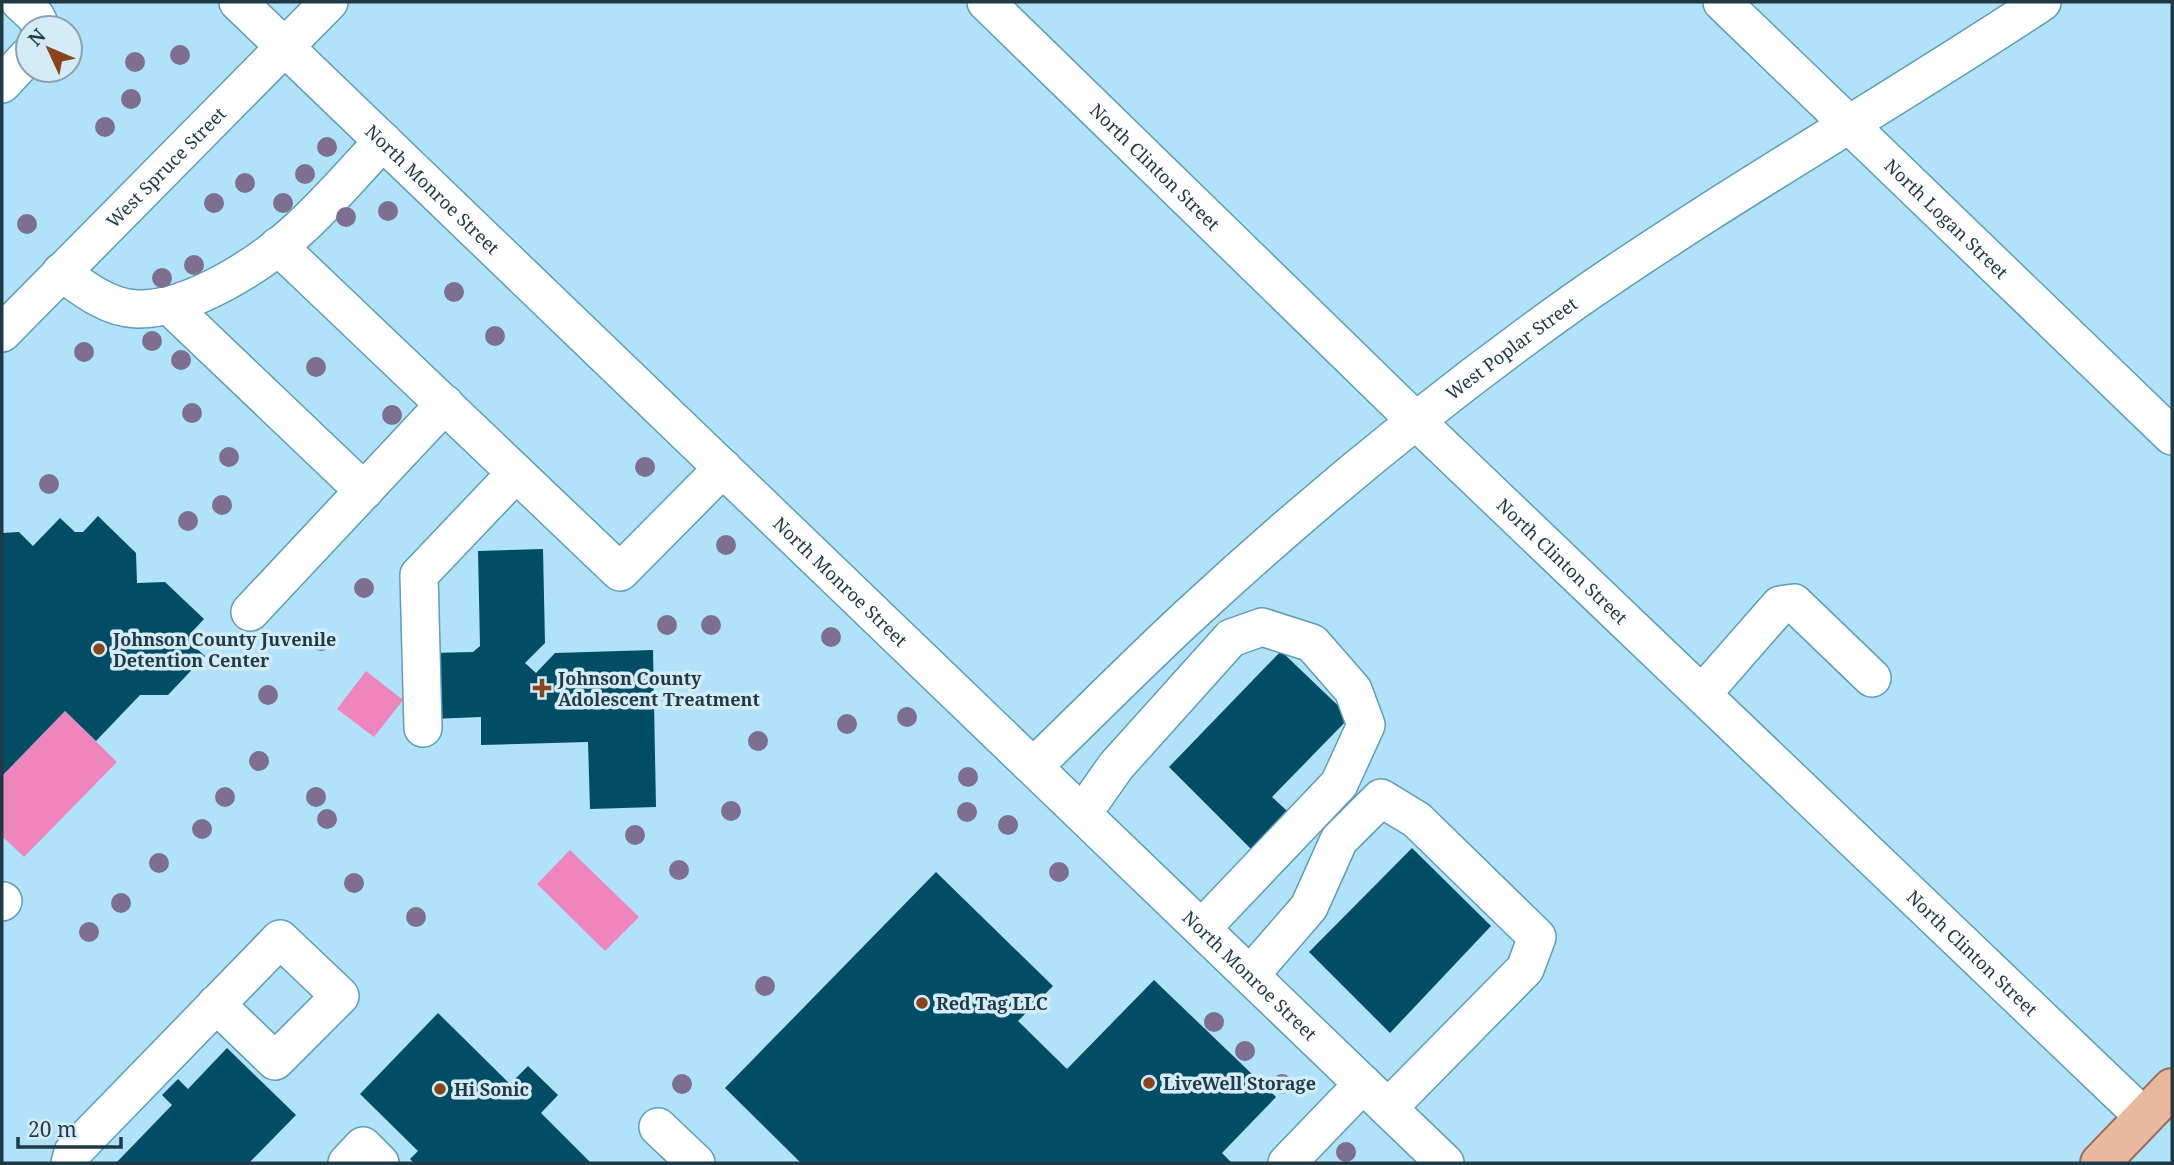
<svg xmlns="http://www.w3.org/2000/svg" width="2174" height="1165" viewBox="0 0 2174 1165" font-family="'Noto Serif',serif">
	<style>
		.green { fill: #ef85bd }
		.building { fill: #024d66 }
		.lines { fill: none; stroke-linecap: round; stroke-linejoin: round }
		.minor-casing { stroke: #5e9cb8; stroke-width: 40 }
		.major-casing { stroke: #996d55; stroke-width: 42 }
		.minor { stroke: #fff; stroke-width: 37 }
		.major { stroke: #e9b89e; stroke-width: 38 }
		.tree { fill: #7e6f90 }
		.poi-dot { fill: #89441b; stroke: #d3ecf7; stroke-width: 2.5 }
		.labels { text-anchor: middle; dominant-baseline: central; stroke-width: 7; stroke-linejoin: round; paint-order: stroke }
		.street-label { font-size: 18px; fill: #1f3945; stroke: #d3ecf7 }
		.poi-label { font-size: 18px; font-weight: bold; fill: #1f3945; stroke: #d3ecf7; text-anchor: start }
	</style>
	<rect width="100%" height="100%" fill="#b0e3fa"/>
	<!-- green -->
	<g class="green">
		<path d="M366 671 403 700 374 737 337 709Z"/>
		<path d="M65 711 117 762 24 857 2 836V776Z"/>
		<path d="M570 850 639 917 605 951 537 884Z"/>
	</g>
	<!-- building -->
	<g class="building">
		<path d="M98 516 136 553 137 583 165 582 204 619 190 634 189 642 205 656 168 695H140L96 741 65 711 2 776V533L19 532 33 546 60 518 75 532H83Z"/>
		<path d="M543 549 545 643 525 663 536 673 555 653 653 650 656 807 590 809 588 742 481 745V717L432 719 431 653 473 652 480 646 478 551Z"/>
		<path d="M1281 651 1350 717 1272 797 1298 821 1261 859 1169 767Z"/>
		<path d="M1412 848 1491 926 1390 1033 1309 952Z"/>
		<path d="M936 872 1053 986 1018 1021 1067 1069 1154 980 1276 1097 1222 1153 1232 1163H801L725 1088Z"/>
		<path d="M438 1013 510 1084 528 1066 558 1095 541 1113 591 1163H414L410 1159 418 1151 360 1094Z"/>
		<path d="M227 1048 296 1115 249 1163H116L172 1105 162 1095 178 1079 188 1089Z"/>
	</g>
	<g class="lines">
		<!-- minor casing -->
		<g class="minor-casing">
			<g id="minor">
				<path d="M20 2 36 17 41 28"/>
				<path id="s1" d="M238 2 1445 1163"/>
				<path id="s2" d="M986 2 1416 421 2144 1117"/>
				<path id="s3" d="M1722 2 2172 436"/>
				<path d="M2 84 28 56"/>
				<path d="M278 246 620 572 723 468"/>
				<path d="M61 272C84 289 108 308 137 309 190 310 260 265 298 230 328 203 355 171 383 141"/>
				<path d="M170 306 364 491"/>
				<path id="s4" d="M2 333 329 2"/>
				<path d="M250 612 445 404"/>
				<path d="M1702 694 1780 605 1794 603 1872 678"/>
				<path d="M423 728 419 575 516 473"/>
				<path id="s5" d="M1034 766C1086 716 1137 664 1190 615 1311 503 1440 397 1575 301 1727 195 1888 104 2042 2"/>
				<path d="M1083 813 1116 766 1231 638 1262 627 1312 643 1353 690 1366 725 1339 784 1202 928"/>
				<path d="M2 902 3 901"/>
				<path d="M1250 975 1309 907 1339 840 1381 798 1417 820 1537 937 1525 969 1388 1108"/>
				<path d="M658 1127 696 1163"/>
				<path d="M70 1163 73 1152 280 939 340 996 275 1061 216 1004"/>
				<path d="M347 1163 363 1146 380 1163"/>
				<path d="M1287 1163 1363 1084"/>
			</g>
		</g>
		<!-- major casing -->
		<g class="major-casing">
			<path id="major" d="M2100 1163 2172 1088"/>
		</g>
		<!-- minor -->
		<use href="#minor" class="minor"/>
		<!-- major -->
		<use href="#major" class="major"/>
	</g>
	<!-- trees -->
	<g class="tree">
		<circle cx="180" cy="55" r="10"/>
		<circle cx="135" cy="62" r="10"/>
		<circle cx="131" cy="99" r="10"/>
		<circle cx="105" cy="127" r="10"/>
		<circle cx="327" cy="147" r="10"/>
		<circle cx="305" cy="174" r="10"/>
		<circle cx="245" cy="183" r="10"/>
		<circle cx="214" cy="203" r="10"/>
		<circle cx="283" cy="203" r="10"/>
		<circle cx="388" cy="211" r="10"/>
		<circle cx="346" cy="217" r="10"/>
		<circle cx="27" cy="224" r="10"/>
		<circle cx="194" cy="265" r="10"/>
		<circle cx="162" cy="278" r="10"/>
		<circle cx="454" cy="292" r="10"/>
		<circle cx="495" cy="336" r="10"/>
		<circle cx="152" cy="341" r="10"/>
		<circle cx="84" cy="352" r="10"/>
		<circle cx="181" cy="360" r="10"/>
		<circle cx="316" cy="367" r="10"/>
		<circle cx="192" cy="413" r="10"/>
		<circle cx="392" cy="415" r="10"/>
		<circle cx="229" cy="457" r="10"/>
		<circle cx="645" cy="467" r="10"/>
		<circle cx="49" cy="484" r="10"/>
		<circle cx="222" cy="505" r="10"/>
		<circle cx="188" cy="521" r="10"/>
		<circle cx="726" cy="545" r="10"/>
		<circle cx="364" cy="588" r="10"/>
		<circle cx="667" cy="625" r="10"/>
		<circle cx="711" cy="625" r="10"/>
		<circle cx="831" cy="637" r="10"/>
		<circle cx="321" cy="641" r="10"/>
		<circle cx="268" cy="695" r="10"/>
		<circle cx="907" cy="717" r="10"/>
		<circle cx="847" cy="724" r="10"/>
		<circle cx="758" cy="741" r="10"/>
		<circle cx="259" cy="761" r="10"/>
		<circle cx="968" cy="777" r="10"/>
		<circle cx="225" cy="797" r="10"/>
		<circle cx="316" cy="797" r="10"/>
		<circle cx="731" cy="811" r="10"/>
		<circle cx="967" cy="812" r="10"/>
		<circle cx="327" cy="819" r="10"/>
		<circle cx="1008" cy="825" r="10"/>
		<circle cx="202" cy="829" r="10"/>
		<circle cx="635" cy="835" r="10"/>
		<circle cx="159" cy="863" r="10"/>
		<circle cx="679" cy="870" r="10"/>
		<circle cx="1059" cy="872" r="10"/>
		<circle cx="354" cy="883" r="10"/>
		<circle cx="121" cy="903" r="10"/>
		<circle cx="416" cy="917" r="10"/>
		<circle cx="89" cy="932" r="10"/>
		<circle cx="765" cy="986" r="10"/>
		<circle cx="1214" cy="1022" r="10"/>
		<circle cx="1245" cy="1051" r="10"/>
		<circle cx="682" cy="1084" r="10"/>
		<circle cx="1282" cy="1084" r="10"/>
		<circle cx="1346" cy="1152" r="10"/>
	</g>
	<!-- markers -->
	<g class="poi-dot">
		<circle cx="99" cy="649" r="7"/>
		<path d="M538.5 677.5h7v7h7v7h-7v7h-7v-7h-7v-7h7z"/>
		<circle cx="922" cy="1003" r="7"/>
		<circle cx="1149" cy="1083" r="7"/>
		<circle cx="440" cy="1089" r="7"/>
	</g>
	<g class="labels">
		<!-- street labels -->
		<g class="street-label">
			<text stroke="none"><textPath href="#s4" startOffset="233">West Spruce Street</textPath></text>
			<text stroke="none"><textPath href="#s2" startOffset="236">North Clinton Street</textPath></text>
			<text stroke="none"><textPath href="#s1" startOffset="270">North Monroe Street</textPath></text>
			<text stroke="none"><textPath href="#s3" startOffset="312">North Logan Street</textPath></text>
			<text stroke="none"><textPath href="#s5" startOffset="635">West Poplar Street</textPath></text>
			<text stroke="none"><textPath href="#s2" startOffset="803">North Clinton Street</textPath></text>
			<text stroke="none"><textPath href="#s1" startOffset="836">North Monroe Street</textPath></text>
			<text stroke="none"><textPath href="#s2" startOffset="1370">North Clinton Street</textPath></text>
			<text stroke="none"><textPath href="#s1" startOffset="1404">North Monroe Street</textPath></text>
		</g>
		<!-- poi labels -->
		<g class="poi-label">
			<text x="113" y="639">Johnson County Juvenile<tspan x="113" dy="21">Detention Center</tspan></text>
			<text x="558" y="678">Johnson County<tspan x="558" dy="21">Adolescent Treatment</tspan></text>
			<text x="936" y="1003">Red Tag LLC</text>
			<text x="1163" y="1083">LiveWell Storage</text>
			<text x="454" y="1089">Hi Sonic</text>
		</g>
	</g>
	<!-- border -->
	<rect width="2174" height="1165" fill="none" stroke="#1f3945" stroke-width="7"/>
	<!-- north arrow -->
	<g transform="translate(49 49) rotate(314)"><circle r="33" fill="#d3ecf7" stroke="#8ba4b0" stroke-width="2"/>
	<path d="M0-5L12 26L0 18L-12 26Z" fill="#89441b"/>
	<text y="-10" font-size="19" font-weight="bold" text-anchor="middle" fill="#1f3945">N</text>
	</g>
	<!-- scale -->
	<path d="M18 1137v10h103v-10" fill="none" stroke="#1f3945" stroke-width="3.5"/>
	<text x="28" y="1137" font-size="21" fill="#1f3945" stroke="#d3ecf7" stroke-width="5" paint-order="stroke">20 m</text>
</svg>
